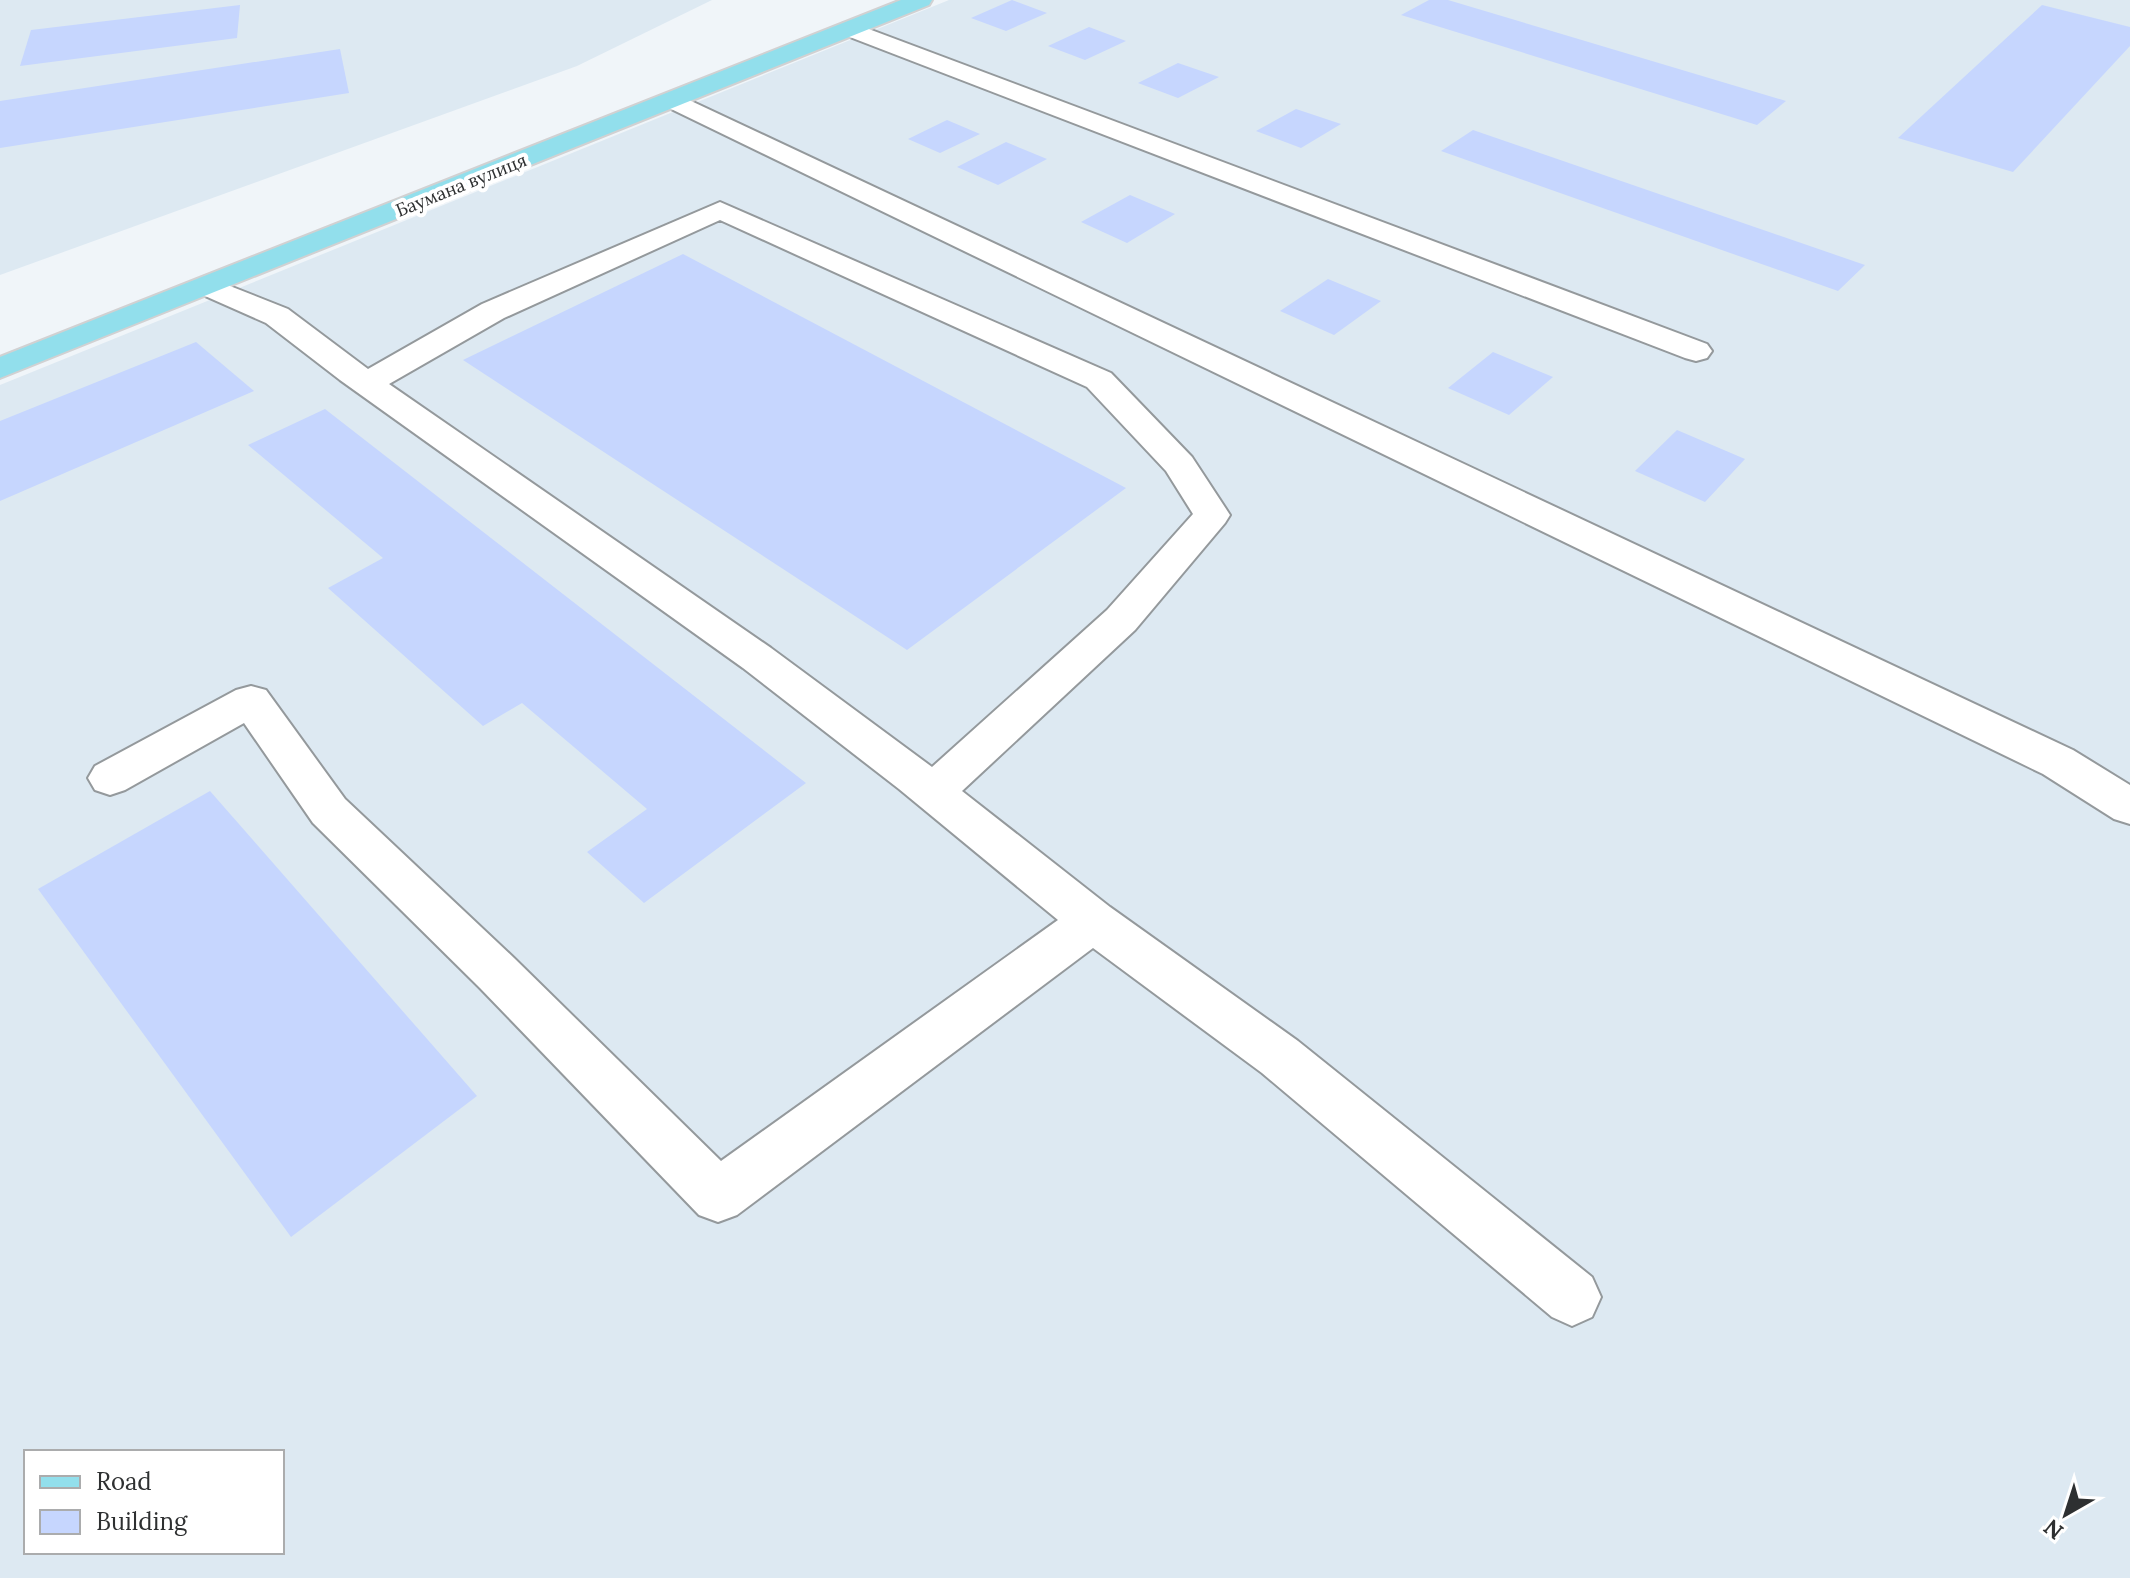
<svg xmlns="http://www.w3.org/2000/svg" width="2130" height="1578" viewBox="0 0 2130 1578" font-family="Lora,serif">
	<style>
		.built { fill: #dde9f2; fill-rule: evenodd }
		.building { fill: #c6d6fe }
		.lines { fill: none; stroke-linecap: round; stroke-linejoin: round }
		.minor-casing { stroke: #94999c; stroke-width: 4 }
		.major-casing { stroke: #d1d1d2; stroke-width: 4 }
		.minor { fill: #fff; fill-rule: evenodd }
		.major { fill: #92dfec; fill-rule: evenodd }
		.labels { text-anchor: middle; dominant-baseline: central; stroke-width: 8; stroke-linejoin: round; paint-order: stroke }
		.far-street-label { font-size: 18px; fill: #2e3031; stroke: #fff }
	</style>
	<rect width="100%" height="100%" fill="#f0f5f9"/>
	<!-- built -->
	<g class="built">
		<path d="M0 0H712L577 66 0 275Z"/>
		<path d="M949 0H2130V1578H0V385ZM26 1452H282V1552H26Z"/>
	</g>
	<!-- building -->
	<g class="building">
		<path d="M1012 0 1047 13 1006 31 971 18Z"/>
		<path d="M1429 0H1448L1786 101 1757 125 1401 15Z"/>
		<path d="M240 5 237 38 20 66 31 30Z"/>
		<path d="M2042 5 2130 27V46L2013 172 1898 138Z"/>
		<path d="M1089 27 1126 41 1085 60 1048 46Z"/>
		<path d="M340 49 349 93 0 148V101Z"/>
		<path d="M1178 63 1219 77 1178 98 1138 83Z"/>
		<path d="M1296 109 1341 124 1301 148 1256 131Z"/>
		<path d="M947 120 980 134 940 153 908 139Z"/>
		<path d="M1473 130 1865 265 1838 291 1441 151Z"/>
		<path d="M1006 142 1047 159 998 185 957 167Z"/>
		<path d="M1130 195 1175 214 1127 243 1081 222Z"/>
		<path d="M683 254 1126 488 907 650 463 360Z"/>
		<path d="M1328 279 1381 301 1334 335 1280 311Z"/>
		<path d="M196 342 254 391 0 501V421Z"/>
		<path d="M1493 352 1553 377 1509 415 1448 388Z"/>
		<path d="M325 409 806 783 644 903 587 852 647 809 522 703 483 726 328 588 383 558 248 445Z"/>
		<path d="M1677 430 1745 459 1705 502 1635 471Z"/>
		<path d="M210 791 477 1096 291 1237 38 889Z"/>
	</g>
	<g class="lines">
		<!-- minor casing -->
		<g class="minor-casing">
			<g id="minor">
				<path d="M850 22 1707 344 1712 351 1707 358 1696 361 1685 358 842 34 838 29 842 24Z"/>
				<path d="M674 93 2073 750 2130 785V824L2114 819 2043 774 665 106 661 101 665 96Z"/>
				<path d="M720 202 1111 373 1192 457 1230 515 1225 523 1135 630 962 791 1110 907 1298 1041 1592 1277 1601 1297 1592 1317 1572 1326 1552 1317 1262 1073 1093 948 737 1215 718 1222 699 1215 480 988 313 823 244 723 125 790 110 795 95 790 88 778 95 766 236 690 251 686 266 690 345 799 514 958 721 1161 1058 920 899 789 743 668 340 380 266 323 196 292 192 286 196 280 207 277 288 309 368 369 482 304ZM720 220 1087 387 1166 471 1193 514 1107 610 932 767 771 648 389 384 504 318Z"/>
			</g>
		</g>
		<!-- major casing -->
		<g class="major-casing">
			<path id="major" d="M901 0H932L929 5 0 378V357Z"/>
		</g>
		<!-- minor -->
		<use href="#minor" class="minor"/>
		<!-- major -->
		<use href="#major" class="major"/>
	</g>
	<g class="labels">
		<!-- far-street labels -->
		<g class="far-street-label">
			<text transform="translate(461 185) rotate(-22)">Баумана вулиця</text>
		</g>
	</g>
	<!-- legend -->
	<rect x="24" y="1450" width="260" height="104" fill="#ffffff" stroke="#abacad" stroke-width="2"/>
	<rect x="40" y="1476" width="40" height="12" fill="#92dfec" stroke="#abacad" stroke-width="2"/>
	<text x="96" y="1490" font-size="24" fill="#2e3031">Road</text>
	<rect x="40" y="1510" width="40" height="24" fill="#c6d6fe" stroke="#abacad" stroke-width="2"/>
	<text x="96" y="1530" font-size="24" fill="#2e3031">Building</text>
	<!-- north arrow -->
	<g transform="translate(2066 1514) rotate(219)" stroke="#ffffff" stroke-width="6" paint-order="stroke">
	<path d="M0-6L14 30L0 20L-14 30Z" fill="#2e3031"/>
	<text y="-12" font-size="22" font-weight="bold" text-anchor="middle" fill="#2e3031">N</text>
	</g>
</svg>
